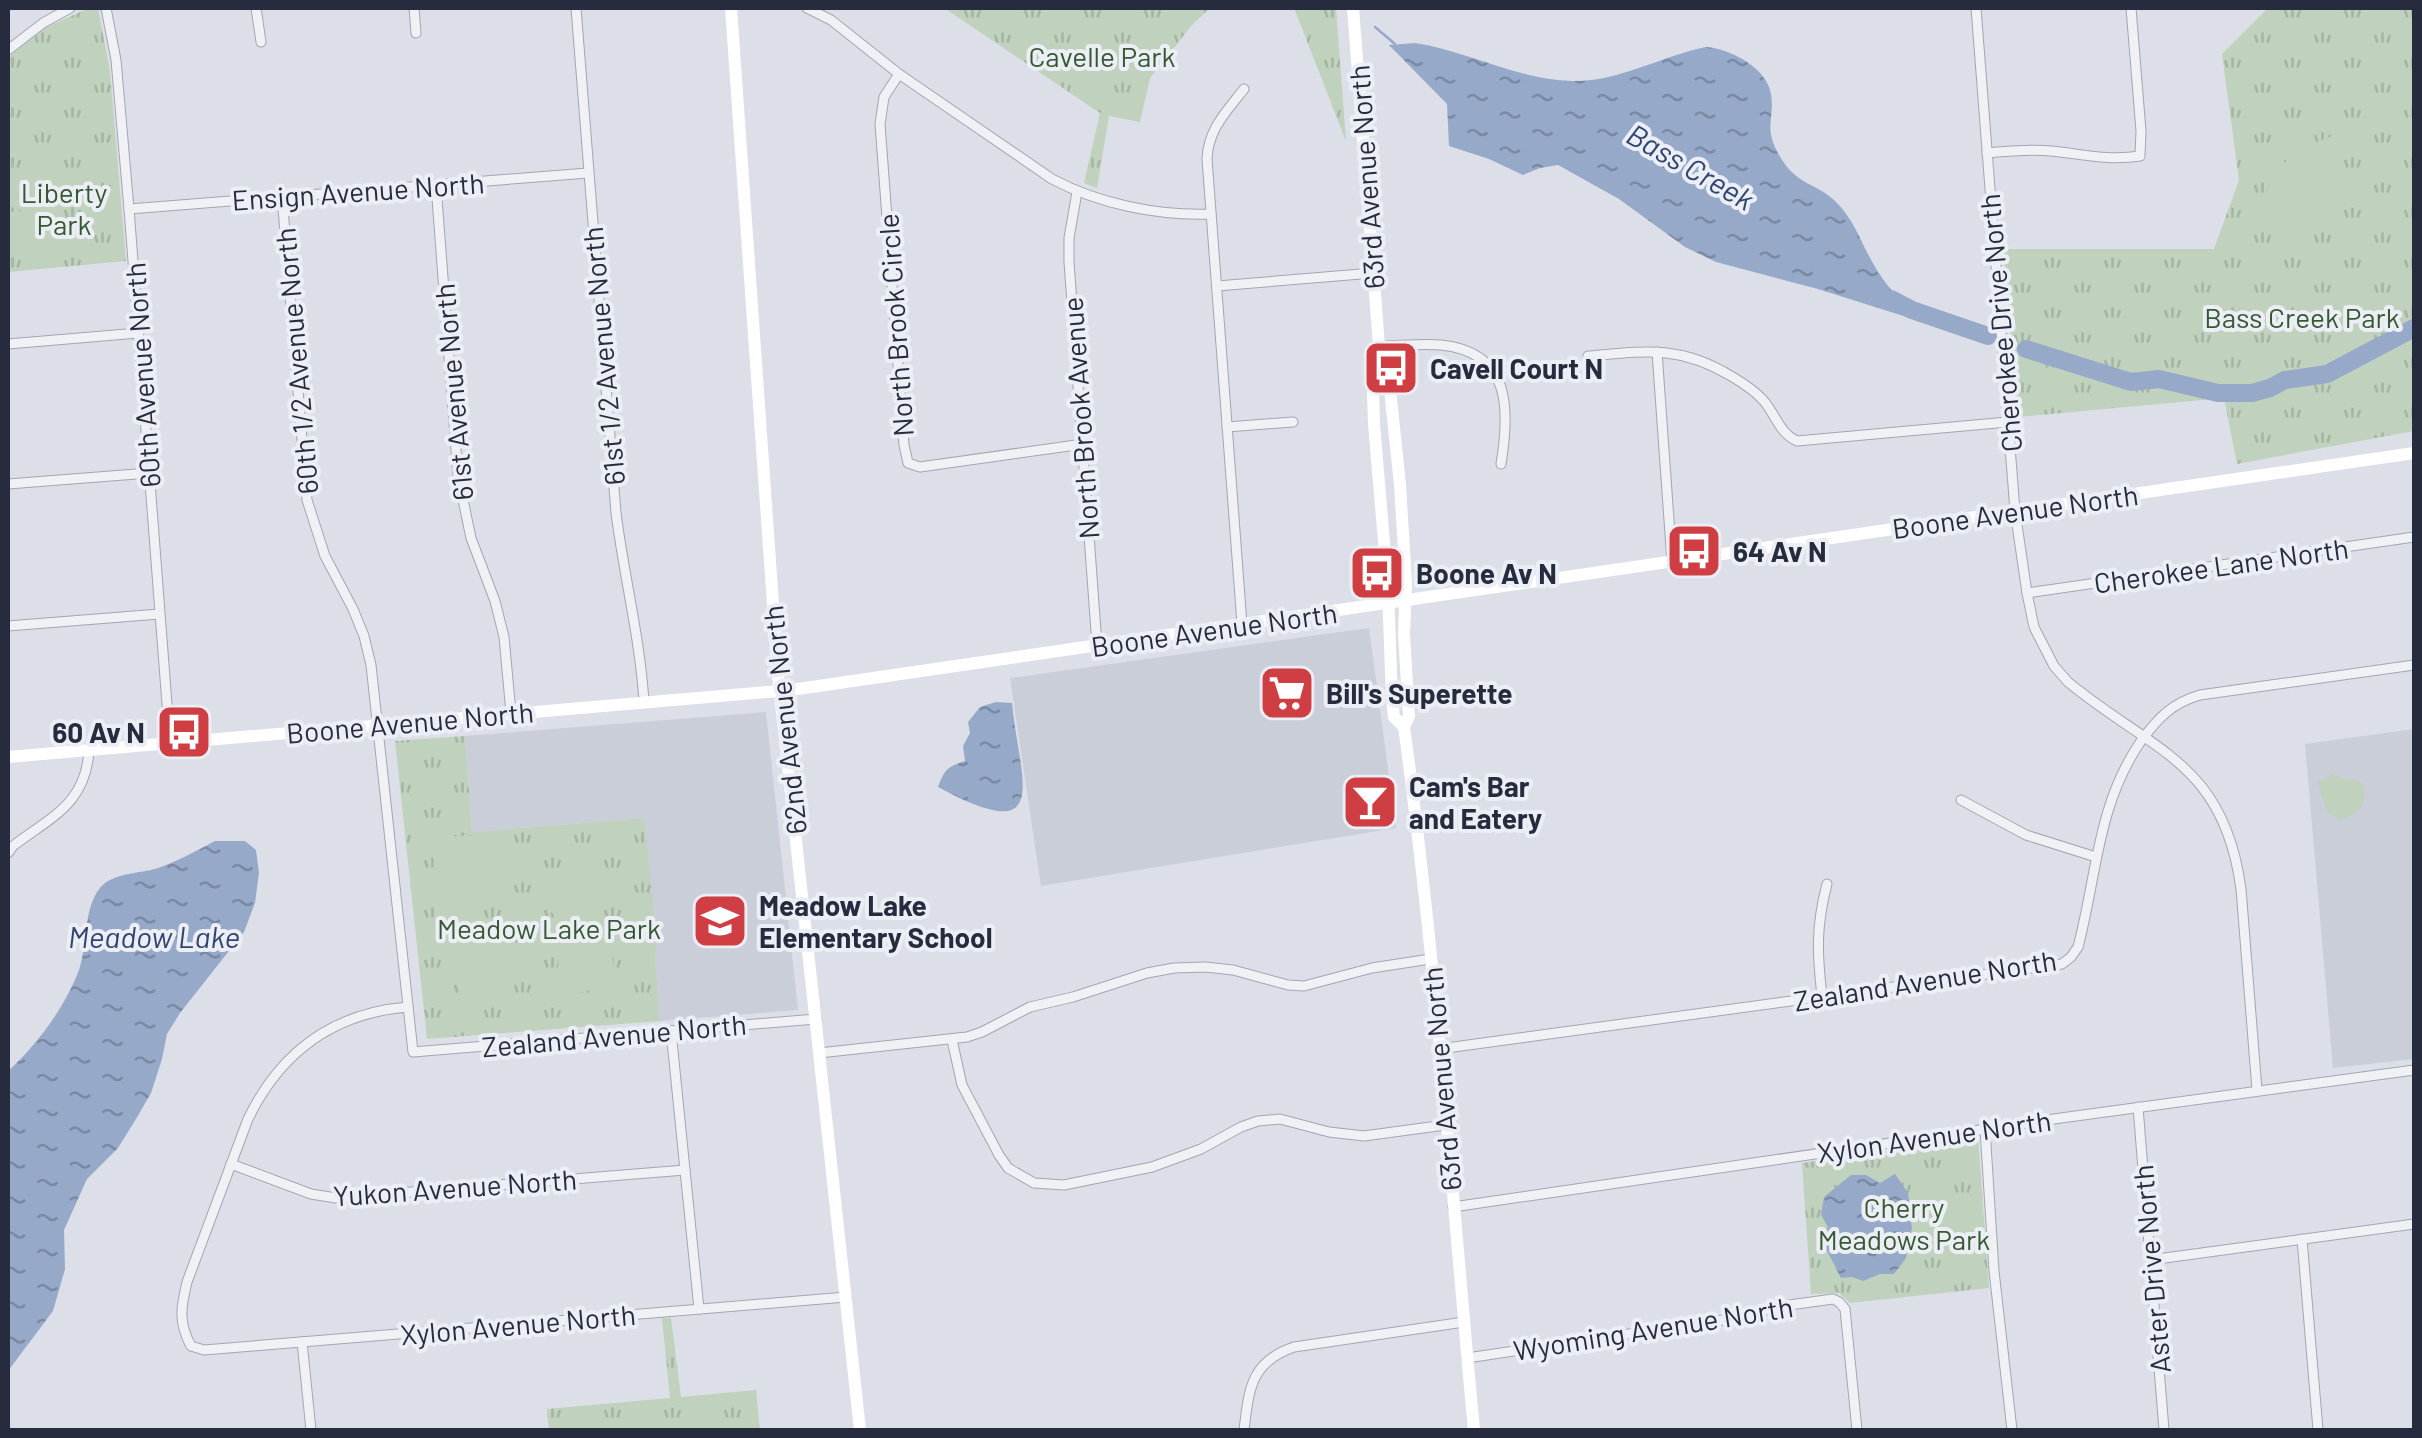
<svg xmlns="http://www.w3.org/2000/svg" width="2422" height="1438" viewBox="0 0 2422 1438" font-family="Barlow,sans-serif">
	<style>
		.built { fill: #caced9 }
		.park { fill: url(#park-tufts) }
		.garden { fill: #c0d1bd }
		.water { fill: url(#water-ripples) }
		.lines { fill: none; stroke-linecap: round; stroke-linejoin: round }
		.stream { stroke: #96a9c8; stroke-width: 2.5 }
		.river { stroke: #96a9c8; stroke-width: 18 }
		.street-casing { stroke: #a2a6b1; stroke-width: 11 }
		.street { stroke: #eff1f5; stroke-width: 9 }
		.secondary { stroke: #fff; stroke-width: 12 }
		.labels { text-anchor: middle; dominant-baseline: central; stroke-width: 8; stroke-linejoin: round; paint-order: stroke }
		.park-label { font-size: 28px; fill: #365933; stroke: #eceef5 }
		.street-label { font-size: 28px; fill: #262c3d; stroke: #eceef5 }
		.poi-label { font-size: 28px; font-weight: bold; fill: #262c3d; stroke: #eceef5; text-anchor: start }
		.water-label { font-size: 30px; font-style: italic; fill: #304571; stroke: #eceef5 }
	</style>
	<defs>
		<pattern id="park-tufts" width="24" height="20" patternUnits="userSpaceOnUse" patternTransform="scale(2.5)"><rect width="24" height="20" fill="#c0d1bd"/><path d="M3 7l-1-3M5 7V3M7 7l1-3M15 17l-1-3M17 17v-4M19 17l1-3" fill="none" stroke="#a5b4a3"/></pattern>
		<pattern id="water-ripples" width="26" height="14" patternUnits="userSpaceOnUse" patternTransform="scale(2.5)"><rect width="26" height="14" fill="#96a9c8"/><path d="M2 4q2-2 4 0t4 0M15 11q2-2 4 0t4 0" fill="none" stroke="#7a8aa4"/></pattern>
	</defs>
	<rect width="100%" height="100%" fill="#dcdfe7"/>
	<!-- built -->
	<g class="built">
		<path d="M1369 628 1396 828 1041 886 1010 678Z"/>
		<path d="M766 712 798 1010 660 1021 644 818 472 832 465 736Z"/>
		<path d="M2414 729V1059L2333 1068 2305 744Z"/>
	</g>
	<!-- park -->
	<g class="park">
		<path d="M89 8H98L110 71 126 261 8 272V57L47 27Z"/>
		<path d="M944 8H1210L1192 25 1150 78 1140 122 1109 116 1097 188 1084 183 1100 113Z"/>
		<path d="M1294 8H1336L1346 141Z"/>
		<path d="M2268 8H2414V431L2237 464 2224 398 2018 417 2003 249H2214L2239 180 2222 54Z"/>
		<path d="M465 736 472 832 644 818 652 889H650L652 892 657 953 655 954 660 1021 427 1039 395 741Z"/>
		<path d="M1978 1137 1989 1288 1850 1303 1839 1293 1811 1294 1802 1163Z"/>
		<path d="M662 1318H671L681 1397 756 1390 760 1430H549L547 1409 670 1398Z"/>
	</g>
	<!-- garden -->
	<g class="garden">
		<path d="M2332 136 2341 209 2336 217 2257 223C2269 172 2282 154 2332 136Z"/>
		<path d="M57 208 64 213 67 240 62 246 8 251V212Z"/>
		<path d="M2332 774C2342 780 2353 778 2363 784 2368 804 2360 814 2341 820L2327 812 2318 783Z"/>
		<path d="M514 834 512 878C488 901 471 918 435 916L433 837Z"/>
		<path d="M599 868 605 923C583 928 556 929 547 903 544 896 546 884 547 877Z"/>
		<path d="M609 936 617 986 559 996 556 985 559 957 580 940Z"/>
		<path d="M476 937C499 947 513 959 524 981L461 1004 449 939Z"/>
	</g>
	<!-- water -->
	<g class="water">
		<path d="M1415 43C1468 51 1518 80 1572 81 1619 82 1661 56 1706 47 1731 49 1767 68 1771 94 1775 119 1763 127 1779 155 1797 187 1817 182 1837 203 1852 218 1859 237 1869 256 1880 277 1893 295 1912 310L1913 319 1818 289 1716 262 1685 247 1619 199 1558 165 1540 168 1523 175 1489 159 1449 146 1447 104 1389 45Z"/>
		<path d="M996 702 1012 703C1019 779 1055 850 938 787 945 769 947 767 965 761L963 746 970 733 968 722 980 707Z"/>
		<path d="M215 841H245L256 850 259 873 255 903 244 932 180 1013 167 1034 162 1059 151 1093 136 1119 118 1148 87 1179 64 1230 65 1269 53 1311 8 1371V1071C37 1045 65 1007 79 970 88 944 83 909 100 888 113 872 140 874 158 868 178 861 196 851 215 841Z"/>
		<path d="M1895 1174 1908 1193 1912 1228 1906 1258 1894 1274H1880L1863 1281 1852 1277 1841 1278 1822 1241 1828 1227 1821 1215 1824 1197 1851 1175H1866L1880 1183Z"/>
	</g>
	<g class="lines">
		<!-- stream -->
		<path class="stream" d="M1375 27 1395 44"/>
		<!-- river -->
		<g class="river">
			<path d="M1891 299 1912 310 1988 336"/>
			<path d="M2026 349 2131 382 2159 379 2218 393H2252L2270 388 2285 380 2327 374 2414 328"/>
		</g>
		<!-- street casing -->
		<g class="street-casing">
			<g id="street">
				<path d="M106 8 116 60 129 209 170 743"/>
				<path d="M256 8 261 42"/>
				<path d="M414 8 416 33"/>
				<path d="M576 8 616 513C624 576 640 638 644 702"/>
				<path d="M807 8 831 20 899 74 1052 179C1099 204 1158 216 1211 214"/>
				<path d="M1976 8 2015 511 2027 593 2034 627 2054 666 2068 682C2153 752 2224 762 2241 889L2257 1090"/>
				<path d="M8 50 43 23 70 8"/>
				<path d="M899 74 884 97 880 124 904 445 908 463 920 467 1083 444"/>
				<path d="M1987 153C2008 151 2030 149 2051 151 2083 154 2107 161 2140 156L2141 131 2131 8"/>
				<path d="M436 185 458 476 471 538 495 601 504 637 511 713"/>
				<path d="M1077 192 1069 238V262L1097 645"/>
				<path d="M282 196 307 500 325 556 353 609 364 636 371 665 413 1052 816 1019"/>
				<path d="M129 209 588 173"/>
				<path d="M1217 286 1373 273"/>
				<path d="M8 344 138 333"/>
				<path d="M1379 346C1399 346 1421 343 1441 345 1511 352 1510 409 1501 464"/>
				<path d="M1657 352 1672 562"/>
				<path d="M1588 356C1645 351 1680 345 1731 376 1743 383 1754 390 1763 400 1775 413 1779 433 1797 441L2008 422"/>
				<path d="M1227 427 1293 422"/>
				<path d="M8 484 149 473"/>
				<path d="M2027 593 2414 537"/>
				<path d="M1242 624 1207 159C1208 129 1227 111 1244 89"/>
				<path d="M8 626 159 614"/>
				<path d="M1961 800 2026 835 2096 857"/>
				<path d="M8 853 13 846C51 817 86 804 89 750"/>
				<path d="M1822 996C1817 952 1816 926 1827 884"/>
				<path d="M408 1007C333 1013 281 1051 248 1119L187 1282C181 1307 178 1322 191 1346L204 1350 846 1297"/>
				<path d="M671 1031 699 1309"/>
				<path d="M952 1040 962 1085 999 1155 1008 1168 1034 1183 1064 1185 1152 1167 1201 1149 1241 1127 1258 1121 1280 1119 1329 1132 1364 1136 1445 1125"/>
				<path d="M1439 1049 2062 964 2071 957 2078 947C2097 875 2097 805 2141 741 2158 718 2172 703 2200 695L2414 665"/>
				<path d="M819 1053 967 1037 982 1032 1030 1007 1073 997 1147 973 1174 968 1205 967 1233 970 1288 985 1304 986 1372 968 1430 959"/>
				<path d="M2138 1107 2164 1430"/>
				<path d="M1985 1129 1994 1271 2012 1430"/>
				<path d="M231 1164 311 1194 336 1198 685 1170"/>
				<path d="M1453 1207 2061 1118 2414 1070"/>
				<path d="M2302 1239 2318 1430"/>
				<path d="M2150 1260 2414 1224"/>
				<path d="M302 1342 311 1430"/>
				<path d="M1467 1358 1723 1320 1782 1306 1833 1299 1839 1302 1845 1309 1857 1430"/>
				<path d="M1244 1430C1249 1390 1250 1362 1294 1347L1464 1322"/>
			</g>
		</g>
		<!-- street -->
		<use href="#street" class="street"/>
		<!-- secondary -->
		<g class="secondary">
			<path d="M731 8 778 675 860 1430"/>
			<path d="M1353 8 1379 346 1387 361 1400 485 1406 583 1404 635 1409 716 1404 727C1436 960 1452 1196 1474 1430"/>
			<path d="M1379 346 1372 359 1374 424 1388 589 1392 700 1394 717 1404 727"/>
			<path d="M8 757 791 690 2414 453"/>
		</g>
	</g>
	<!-- icons -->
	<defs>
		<g id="bus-square" transform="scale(2.875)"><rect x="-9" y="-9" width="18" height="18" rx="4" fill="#cf3e43" stroke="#eceef5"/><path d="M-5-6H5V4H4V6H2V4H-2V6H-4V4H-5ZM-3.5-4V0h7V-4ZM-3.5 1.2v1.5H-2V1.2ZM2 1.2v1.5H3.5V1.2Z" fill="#fff"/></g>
		<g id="supermarket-square" transform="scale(2.875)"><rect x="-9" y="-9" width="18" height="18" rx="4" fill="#cf3e43" stroke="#eceef5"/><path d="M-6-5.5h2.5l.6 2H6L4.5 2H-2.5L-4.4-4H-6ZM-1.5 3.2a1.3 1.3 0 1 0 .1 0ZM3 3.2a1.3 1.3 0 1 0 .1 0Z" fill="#fff"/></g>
		<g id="bar-square" transform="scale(2.875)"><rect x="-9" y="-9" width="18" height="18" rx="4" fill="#cf3e43" stroke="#eceef5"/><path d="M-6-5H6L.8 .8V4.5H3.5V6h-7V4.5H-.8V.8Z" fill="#fff"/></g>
		<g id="school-square" transform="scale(2.875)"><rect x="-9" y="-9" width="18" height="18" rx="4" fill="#cf3e43" stroke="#eceef5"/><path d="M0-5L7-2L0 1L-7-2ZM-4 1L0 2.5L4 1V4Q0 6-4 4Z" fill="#fff"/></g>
	</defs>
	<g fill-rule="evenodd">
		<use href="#bus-square" x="1391" y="368"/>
		<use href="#bus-square" x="1694" y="551"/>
		<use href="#bus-square" x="1377" y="573"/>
		<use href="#supermarket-square" x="1287" y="693"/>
		<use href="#bus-square" x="184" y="732"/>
		<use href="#bar-square" x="1370" y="802"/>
		<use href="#school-square" x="720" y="921"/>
	</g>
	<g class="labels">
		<!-- park labels -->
		<g class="park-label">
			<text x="1102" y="56">Cavelle Park</text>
			<text x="64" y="192">Liberty<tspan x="64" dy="32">Park</tspan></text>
			<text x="2302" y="317">Bass Creek Park</text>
			<text x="549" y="928">Meadow Lake Park</text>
			<text x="1904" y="1207">Cherry<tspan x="1904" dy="32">Meadows Park</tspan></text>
		</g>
		<!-- street labels -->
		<g class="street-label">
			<text transform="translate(1366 177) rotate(-94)">63rd Avenue North</text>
			<text transform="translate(358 191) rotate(-4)">Ensign Avenue North</text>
			<text transform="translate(2000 323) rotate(-95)">Cherokee Drive North</text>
			<text transform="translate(895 325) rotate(-94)">North Brook Circle</text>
			<text transform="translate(603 356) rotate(-95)">61st 1/2 Avenue North</text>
			<text transform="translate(296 361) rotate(-95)">60th 1/2 Avenue North</text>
			<text transform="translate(142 375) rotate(-94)">60th Avenue North</text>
			<text transform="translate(453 392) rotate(-95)">61st Avenue North</text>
			<text transform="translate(1080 418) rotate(-94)">North Brook Avenue</text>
			<text transform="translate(2015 511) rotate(-8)">Boone Avenue North</text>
			<text transform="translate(2221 565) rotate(-8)">Cherokee Lane North</text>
			<text transform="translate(1214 629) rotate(-8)">Boone Avenue North</text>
			<text transform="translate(784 720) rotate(-96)">62nd Avenue North</text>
			<text transform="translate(410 722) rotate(-5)">Boone Avenue North</text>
			<text transform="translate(1925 980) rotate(-9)">Zealand Avenue North</text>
			<text transform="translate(614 1035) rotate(-5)">Zealand Avenue North</text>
			<text transform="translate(1441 1079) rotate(-95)">63rd Avenue North</text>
			<text transform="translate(1934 1136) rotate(-8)">Xylon Avenue North</text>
			<text transform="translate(455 1187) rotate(-4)">Yukon Avenue North</text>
			<text transform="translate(2151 1269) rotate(-95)">Aster Drive North</text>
			<text transform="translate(518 1324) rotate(-5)">Xylon Avenue North</text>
			<text transform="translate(1653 1328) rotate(-9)">Wyoming Avenue North</text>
		</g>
		<!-- poi labels -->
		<g class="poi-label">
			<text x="1430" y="368">Cavell Court N</text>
			<text x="1733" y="551">64 Av N</text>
			<text x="1416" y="573">Boone Av N</text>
			<text x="1326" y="693">Bill's Superette</text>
			<text x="145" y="732" text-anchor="end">60 Av N</text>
			<text x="1409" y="786">Cam's Bar<tspan x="1409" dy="32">and Eatery</tspan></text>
			<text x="759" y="905">Meadow Lake<tspan x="759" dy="32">Elementary School</tspan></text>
		</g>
		<!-- water labels -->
		<g class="water-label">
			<text transform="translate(1691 166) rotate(30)">Bass Creek</text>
			<text x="154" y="936">Meadow Lake</text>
		</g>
	</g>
	<!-- border -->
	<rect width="2422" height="1438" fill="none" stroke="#262c3d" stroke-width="20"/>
</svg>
